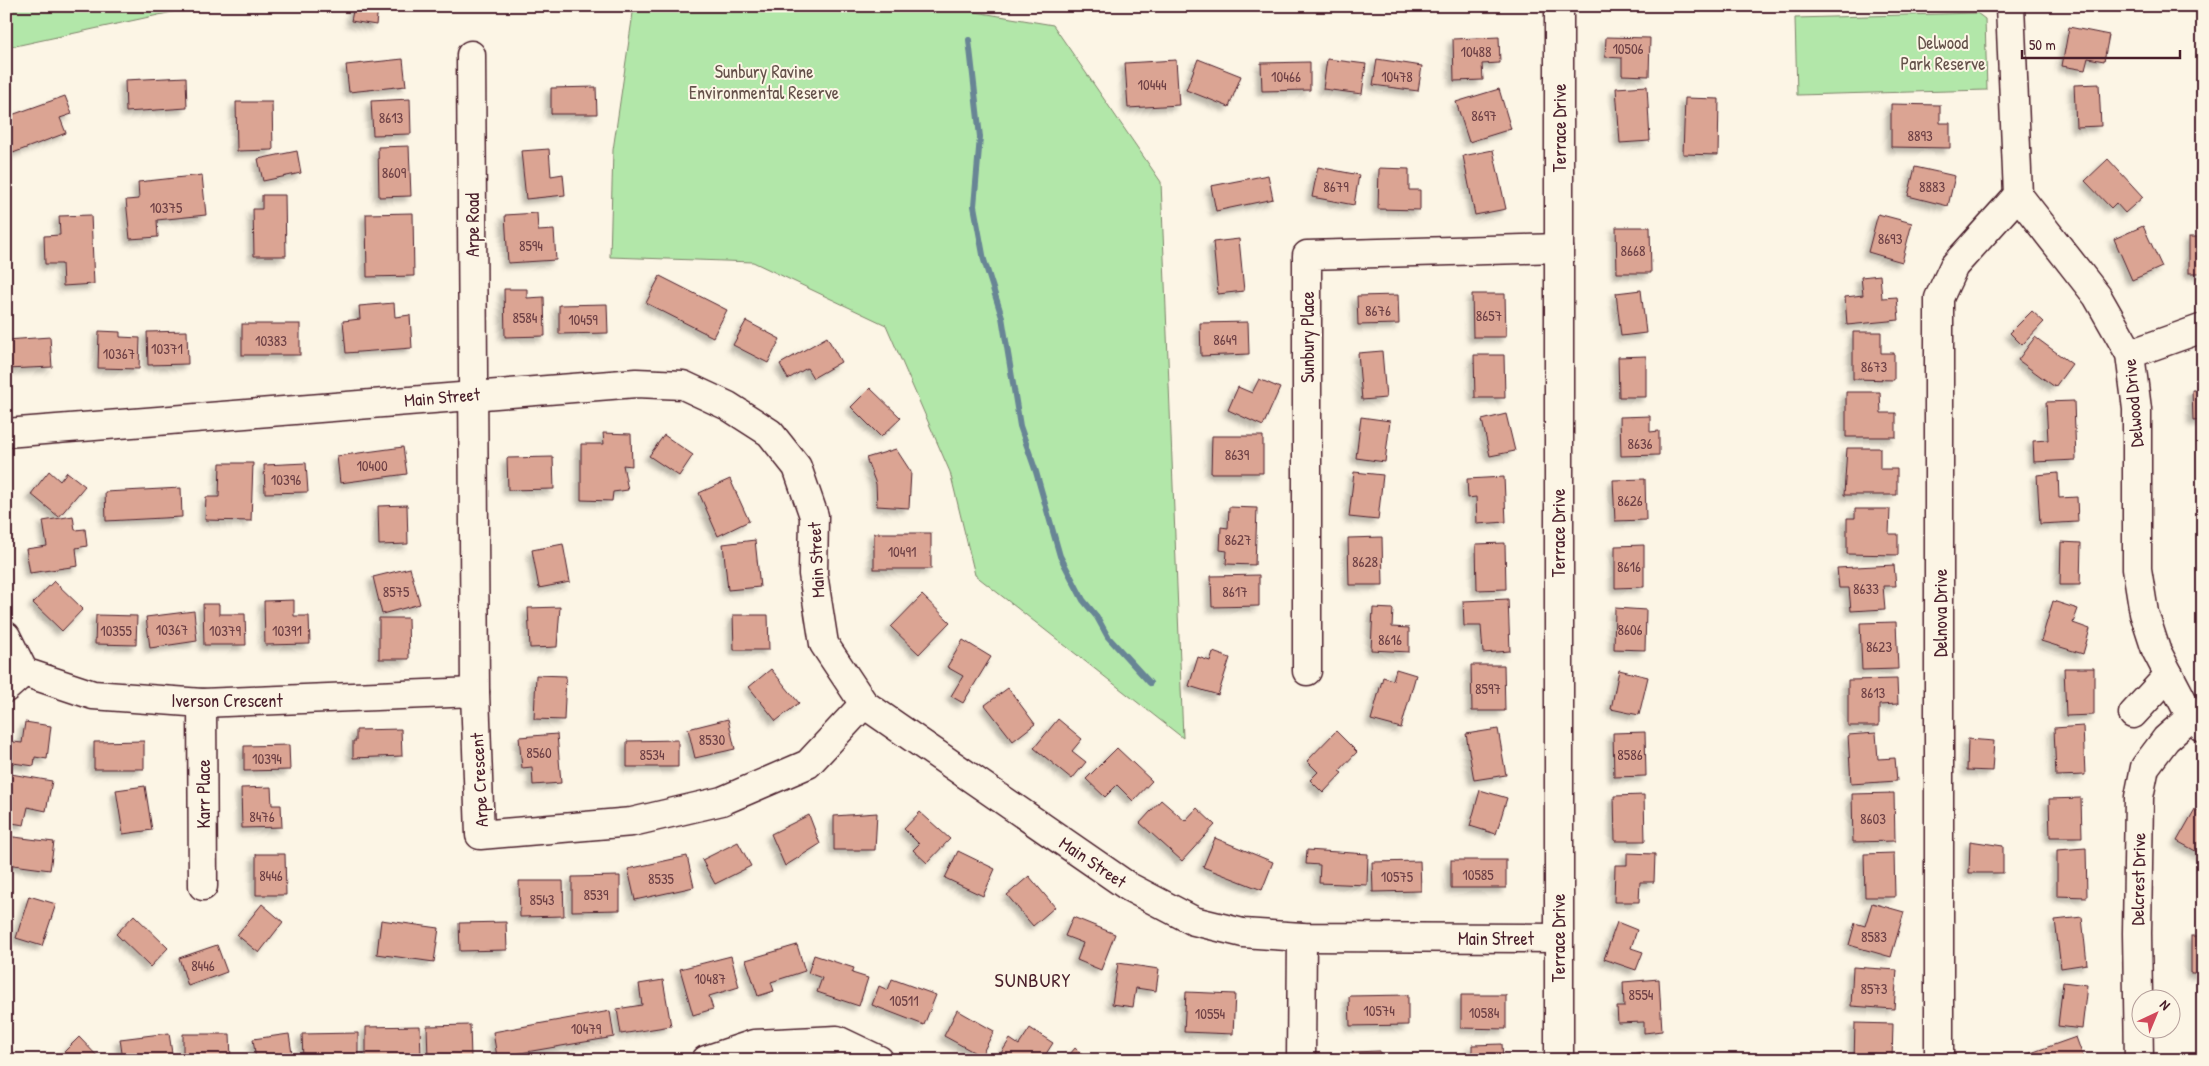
<svg xmlns="http://www.w3.org/2000/svg" width="2209" height="1066" viewBox="0 0 2209 1066" font-family="'Patrick Hand',sans-serif">
	<style>
		.green { fill: #b2e7a9; stroke: #7e836a }
		.lines { fill: none; stroke-linecap: round; stroke-linejoin: round }
		.stream { stroke: #688595; stroke-width: 6 }
		.building { fill: #dba493; stroke: #4a1f2b; filter: url(#shadow) }
		.minor-casing { stroke: #4a1f2b; stroke-width: 31 }
		.minor { stroke: #fcf5e5; stroke-width: 28 }
		.labels { text-anchor: middle; dominant-baseline: central; stroke-width: 4; stroke-linejoin: round; paint-order: stroke }
		.number-label { font-size: 15px; fill: #6e4045 }
		.park-label { font-size: 18px; fill: #64514a; stroke: #fcf5e5 }
		.street-label { font-size: 18px; fill: #4a1f2b; stroke: #fcf5e5 }
		.quarter-label { font-size: 20px; letter-spacing: 1px; fill: #4a1f2b; stroke: #fcf5e5 }
	</style>
	<defs>
		<filter id="shadow"><feDropShadow dx="-4.5" dy="4.5" stdDeviation="2.5" flood-color="#0004"/></filter>
	</defs>
	<rect width="100%" height="100%" fill="#fcf5e5"/>
	<filter id="ink" filterUnits="userSpaceOnUse"><feTurbulence type="fractalNoise" baseFrequency=".02" numOctaves="2"/><feDisplacementMap in="SourceGraphic" scale="10" xChannelSelector="R" yChannelSelector="G"/><feConvolveMatrix kernelMatrix="1 2 1 2 8 2 1 2 1" color-interpolation-filters="sRGB"/></filter>
	<g filter="url(#ink)">
		<!-- green -->
		<g class="green">
			<path d="M6 6H200L6 48Z"/>
			<path d="M634 6H940L1053 25 1161 182 1183 738 975 575 950 472 886 325 753 262 610 257 613 150Z"/>
			<path d="M1977 13 1985 19 1987 90 1797 95 1795 18Z"/>
		</g>
		<g class="lines">
			<!-- stream -->
			<path class="stream" d="M969 40 980 137 974 206 984 260 1002 317 1020 426 1036 472 1060 556 1083 600 1097 617 1108 637 1150 683"/>
		</g>
		<!-- building -->
		<g class="building">
			<path d="M354 6H378L376 25 351 21Z"/>
			<path d="M2069 27 2109 35 2104 61 2088 58 2085 70 2062 66Z"/>
			<path d="M1499 37 1500 63 1482 64 1483 80 1454 81 1453 39Z"/>
			<path d="M1606 37 1650 38 1649 76 1622 75V58L1605 57Z"/>
			<path d="M403 59 406 86 349 92 346 65Z"/>
			<path d="M1198 59 1241 76 1229 107 1186 90Z"/>
			<path d="M1327 59 1366 64 1362 94 1323 89Z"/>
			<path d="M1377 59 1422 66 1418 91 1373 85Z"/>
			<path d="M1176 60 1179 105 1128 108 1125 63Z"/>
			<path d="M1310 62V90L1262 91 1261 63Z"/>
			<path d="M186 77 187 108 126 112 125 80Z"/>
			<path d="M2099 84 2101 126 2076 127 2074 85Z"/>
			<path d="M1647 86 1650 141 1620 143 1616 88Z"/>
			<path d="M596 87 597 114H551V88Z"/>
			<path d="M1499 89 1511 129 1469 142 1456 102Z"/>
			<path d="M65 96 72 114 60 118 66 133 13 153 10 144 6 145V117Z"/>
			<path d="M1685 98 1719 99 1718 155 1683 154Z"/>
			<path d="M410 99 411 134 373 135 371 101Z"/>
			<path d="M236 102H272L273 150 237 151Z"/>
			<path d="M1891 104 1940 105V123H1950V148L1891 147Z"/>
			<path d="M409 146 411 196 379 197 378 147Z"/>
			<path d="M549 149 551 176 563 174 565 195 526 199 521 151Z"/>
			<path d="M1493 150 1506 209 1475 215 1463 156Z"/>
			<path d="M297 151 301 173 263 181 258 159Z"/>
			<path d="M2108 159 2143 197 2125 213 2116 203 2111 208 2085 181Z"/>
			<path d="M1318 167 1359 175 1354 205 1312 197Z"/>
			<path d="M1915 167 1955 176 1948 206 1908 196Z"/>
			<path d="M1379 168 1409 169V190H1420V210L1378 209Z"/>
			<path d="M202 175 206 215 157 220 158 237 130 239 126 200 139 199 138 182Z"/>
			<path d="M1268 175 1273 199 1216 211 1211 186Z"/>
			<path d="M262 195H285L286 256H254L253 209H262Z"/>
			<path d="M413 213 414 276 367 277 366 214Z"/>
			<path d="M537 213 538 231 554 230 556 260 508 263 505 215Z"/>
			<path d="M1878 214 1912 223 1902 262 1868 252Z"/>
			<path d="M91 215 94 284 63 286 62 264H45L44 236 60 235 59 216Z"/>
			<path d="M2143 226 2162 267 2132 280 2114 239Z"/>
			<path d="M1616 227H1650L1651 273H1617Z"/>
			<rect x="2189" y="237" width="14" height="36"/>
			<path d="M1239 239 1244 291 1218 294 1213 242Z"/>
			<path d="M1880 275 1882 298 1897 297 1899 320 1847 325 1845 297 1863 295 1861 277Z"/>
			<path d="M660 276 727 310 713 337 646 303Z"/>
			<path d="M504 289H527V298L544 297 545 336 505 337Z"/>
			<path d="M1641 290 1646 333 1621 336 1616 293Z"/>
			<path d="M1472 294H1505L1506 337H1473Z"/>
			<path d="M1398 295 1399 324 1358 325 1357 296Z"/>
			<path d="M394 303 395 317 410 315 412 348 346 353 343 321 360 319 359 306Z"/>
			<path d="M607 304 608 333 559 334V305Z"/>
			<path d="M2032 311 2044 322 2022 345 2010 333Z"/>
			<path d="M746 321 780 339 768 363 733 345Z"/>
			<path d="M1248 322 1249 354 1201 356 1200 323Z"/>
			<rect x="242" y="324" width="58" height="31"/>
			<path d="M99 331 120 332V337L140 338 139 369 98 368Z"/>
			<path d="M187 331 188 364 148 365 147 332Z"/>
			<path d="M1853 332H1881V353H1894V380L1853 379Z"/>
			<path d="M50 337 52 367 6 369V340Z"/>
			<path d="M827 337 841 362 813 378 807 368 788 379 780 364Z"/>
			<path d="M2035 337 2072 364 2055 387 2018 360Z"/>
			<path d="M1382 351 1386 398 1362 400 1358 353Z"/>
			<path d="M1474 355H1504L1505 398H1475Z"/>
			<path d="M1646 356V397H1619L1618 357Z"/>
			<path d="M1259 379 1280 388 1263 426 1228 410 1238 387 1252 393Z"/>
			<path d="M870 388 901 418 881 437 851 407Z"/>
			<path d="M2192 390H2203V420L2193 421Z"/>
			<path d="M1846 392H1880L1881 413H1896V437H1846Z"/>
			<path d="M2074 401 2076 460 2034 462 2033 441 2048 440 2046 402Z"/>
			<path d="M1506 414 1515 451 1490 456 1482 420Z"/>
			<path d="M1650 416V432L1659 431V455L1621 456 1620 417Z"/>
			<path d="M1361 417 1390 421 1385 462 1356 458Z"/>
			<path d="M603 433 631 434 632 466 623 465 628 490 613 492 612 501 581 500V444H604Z"/>
			<path d="M664 435 693 455 679 476 649 456Z"/>
			<path d="M1212 436H1263V473H1211Z"/>
			<path d="M403 447 407 474 340 483 337 456Z"/>
			<path d="M1847 448H1880V469H1897V495H1844Z"/>
			<path d="M896 449 911 472 909 508 877 506 876 484 866 458Z"/>
			<path d="M553 457 554 489 508 490 507 458Z"/>
			<path d="M220 463H253L251 521 205 520 206 497H219Z"/>
			<path d="M306 463 308 492 265 493 264 465Z"/>
			<path d="M49 471 60 481 67 472 85 486 59 517 31 494Z"/>
			<path d="M1354 472 1383 475 1378 520 1349 517Z"/>
			<path d="M2058 473 2059 498 2077 497 2078 522 2040 524 2037 475Z"/>
			<path d="M1504 477 1506 522 1477 524 1476 497 1468 498 1467 479Z"/>
			<path d="M730 479 749 521 718 536 699 493Z"/>
			<path d="M1645 479 1646 520 1615 521 1613 480Z"/>
			<path d="M181 488 182 517 106 521 105 492Z"/>
			<path d="M407 505 408 544 379 545 378 506Z"/>
			<path d="M1229 507 1257 508 1255 565 1226 564 1227 551 1220 550 1221 527 1228 528Z"/>
			<path d="M1855 509H1890L1889 534H1898V555L1847 554V518H1855Z"/>
			<path d="M73 516 75 530 85 529 87 546 76 548 78 566 30 573 26 549 47 546 43 521Z"/>
			<rect x="874" y="533" width="57" height="36"/>
			<path d="M1382 537 1383 585H1349L1348 538Z"/>
			<path d="M755 540 760 587 728 590 723 544Z"/>
			<path d="M2061 542 2081 543 2080 585H2060Z"/>
			<path d="M1505 543 1506 589 1477 590 1476 544Z"/>
			<path d="M563 544 570 582 539 588 532 550Z"/>
			<path d="M1644 545V587L1615 588V546Z"/>
			<path d="M1894 565 1896 586H1883L1885 609 1851 611 1849 588H1839L1837 568Z"/>
			<path d="M410 568 420 604 382 614 373 577Z"/>
			<path d="M1259 575V606L1212 607 1211 576Z"/>
			<path d="M54 581 83 609 62 631 33 603Z"/>
			<path d="M922 595 950 622 919 654 891 627Z"/>
			<path d="M1508 599 1510 651 1483 653 1481 626H1464L1463 601Z"/>
			<path d="M294 600V616H309L310 644 265 645 264 601Z"/>
			<path d="M2053 601 2078 609 2073 623 2090 629 2083 654 2041 641Z"/>
			<path d="M203 604H219V614H245L246 645H204Z"/>
			<path d="M560 607 557 647 530 648 528 608Z"/>
			<path d="M1373 608 1393 609 1392 627 1409 628V652L1371 650Z"/>
			<path d="M1615 608 1646 610 1645 650 1614 649Z"/>
			<path d="M194 611 197 641 150 648 146 617Z"/>
			<path d="M96 615 137 616 136 645 95 644Z"/>
			<path d="M733 615H768L769 650H734Z"/>
			<path d="M379 618H408L409 659H379Z"/>
			<path d="M1896 622 1898 669 1862 670 1860 623Z"/>
			<path d="M963 640 991 657 963 703 951 696 963 676 947 667Z"/>
			<path d="M1213 652 1230 658 1218 695 1189 686 1198 657 1210 661Z"/>
			<path d="M1471 665H1504L1505 711H1472Z"/>
			<path d="M2064 668H2094V715L2066 716Z"/>
			<path d="M771 669 799 703 776 721 749 687Z"/>
			<path d="M1396 669 1416 675 1401 728 1371 720 1383 677 1393 680Z"/>
			<path d="M1619 670 1648 677 1639 715 1611 709Z"/>
			<path d="M536 675 566 676 564 720 534 719Z"/>
			<path d="M1897 679 1898 704 1879 705V726H1848V680Z"/>
			<path d="M1008 688 1035 724 1013 741 985 705Z"/>
			<path d="M728 719 735 749 695 758 688 729Z"/>
			<path d="M1058 719 1082 739 1072 751 1086 762 1072 779 1034 748Z"/>
			<path d="M25 722 51 726 47 759 35 757 34 766 6 762V741L22 743Z"/>
			<path d="M2083 726 2085 775 2056 776 2054 728Z"/>
			<path d="M401 729 402 756 353 758V741H356V730Z"/>
			<path d="M1498 729 1506 775 1474 780 1466 734Z"/>
			<path d="M1336 731 1357 752 1339 771 1342 773 1323 793 1310 780 1318 772 1307 761Z"/>
			<path d="M1645 732 1646 776 1614 777 1613 733Z"/>
			<path d="M1876 733 1878 759 1895 758 1897 781 1851 784 1848 735Z"/>
			<path d="M557 734 561 783 533 785 532 767 522 768 519 737Z"/>
			<path d="M1968 739 1994 741 1992 771 1967 770Z"/>
			<path d="M678 740V767H627V741Z"/>
			<path d="M144 741V769H94V742Z"/>
			<path d="M289 745 290 770 244 771V746Z"/>
			<path d="M1117 748 1152 781 1133 801 1117 785 1105 797 1086 779Z"/>
			<path d="M11 774 52 781 46 811 28 807 24 825 6 822V798Z"/>
			<path d="M145 786 152 830 123 834 116 790Z"/>
			<path d="M271 787 272 805H281L282 827 242 828 241 788Z"/>
			<path d="M1480 790 1507 798 1496 834 1470 826Z"/>
			<path d="M1894 793 1895 841 1853 842 1852 794Z"/>
			<path d="M1644 795 1645 841H1615L1614 796Z"/>
			<path d="M2081 798 2082 837H2050L2049 799Z"/>
			<path d="M1161 800 1185 821 1197 808 1215 825 1182 861 1140 823Z"/>
			<path d="M2195 809 2203 814V855L2177 841Z"/>
			<path d="M920 812 950 839 927 863 913 850 919 844 904 829Z"/>
			<path d="M877 813 875 850H834V816Z"/>
			<path d="M809 815 820 844 785 866 771 834Z"/>
			<path d="M6 836 54 842 50 870 6 864Z"/>
			<path d="M1215 838 1273 862 1262 890 1203 867Z"/>
			<path d="M1970 841 2003 846V873H1969Z"/>
			<path d="M738 842 751 866 715 884 702 860Z"/>
			<path d="M2086 848 2087 897 2057 896V850Z"/>
			<path d="M1307 850 1368 854 1367 885 1319 883 1320 865 1306 864Z"/>
			<path d="M958 851 995 869 983 896 945 878Z"/>
			<path d="M1627 853 1655 854 1654 882H1640L1639 902H1614L1615 865H1627Z"/>
			<path d="M1894 853 1895 897H1865L1864 854Z"/>
			<path d="M256 854H285L286 895H256Z"/>
			<path d="M687 856 694 887 635 900 628 869Z"/>
			<rect x="1451" y="860" width="55" height="28"/>
			<path d="M1420 861 1421 891 1373 892 1372 862Z"/>
			<path d="M620 876V910L572 911V877Z"/>
			<path d="M1029 876 1055 907 1033 926 1007 895Z"/>
			<path d="M519 881H563L564 916 520 917Z"/>
			<path d="M29 896 56 904 42 946 16 938Z"/>
			<path d="M1872 903 1904 912 1891 957 1849 945 1855 923 1865 926Z"/>
			<path d="M262 904 283 922 259 953 237 935Z"/>
			<path d="M134 915 168 948 150 967 116 934Z"/>
			<path d="M1073 917 1115 934 1101 970 1077 960 1083 943 1065 936Z"/>
			<path d="M2082 917 2087 964 2061 968 2055 920Z"/>
			<path d="M381 920 439 928 434 962 377 954Z"/>
			<path d="M506 922 507 950 460 951 459 923Z"/>
			<path d="M1617 922 1637 930 1631 948 1643 952 1636 970 1604 959Z"/>
			<rect x="2191" y="936" width="12" height="37"/>
			<path d="M217 945 227 972 188 986 179 958Z"/>
			<path d="M797 945 805 971 771 982 774 991 758 996 746 960Z"/>
			<path d="M814 955 854 968 852 973 868 978 859 1006 817 992 822 978 808 973Z"/>
			<path d="M731 956 739 987 709 996 713 1009 693 1015 680 969Z"/>
			<path d="M1118 963 1159 969 1156 991 1136 988 1133 1007 1112 1004Z"/>
			<path d="M1853 967 1897 970 1894 1009 1851 1006Z"/>
			<path d="M892 979 936 995 924 1025 872 1005 879 986 888 990Z"/>
			<path d="M1659 979 1662 1031 1644 1033V1022L1618 1023 1617 1007H1624L1623 982Z"/>
			<path d="M663 980 671 1026 621 1034 617 1009 642 1005 639 984Z"/>
			<path d="M2063 982 2087 985 2082 1029 2058 1026Z"/>
			<path d="M1186 992 1235 994 1233 1034 1184 1032Z"/>
			<path d="M1408 995V1025L1350 1026 1349 996Z"/>
			<path d="M1461 995H1506V1029L1461 1028Z"/>
			<path d="M957 1010 994 1031 981 1056 944 1036Z"/>
			<path d="M610 1011 614 1037 497 1057 493 1032Z"/>
			<path d="M1855 1023 1893 1024 1892 1060H1854Z"/>
			<path d="M470 1025 471 1058 428 1059 427 1026Z"/>
			<path d="M420 1026 421 1057 366 1058V1027Z"/>
			<path d="M1030 1028 1053 1043 1042 1060H1002L998 1058 1010 1039 1019 1045Z"/>
			<path d="M169 1033 173 1060H123L120 1039Z"/>
			<path d="M358 1033V1060H303L302 1034Z"/>
			<path d="M183 1034H230L231 1060H183Z"/>
			<path d="M289 1034 293 1060H256L253 1039Z"/>
			<path d="M79 1037 101 1060H56Z"/>
			<path d="M2076 1037 2084 1059 2030 1060 2028 1054Z"/>
			<path d="M1502 1044 1503 1060H1472V1045Z"/>
			<path d="M1075 1048 1088 1060H1065Z"/>
			<path d="M1380 1051V1060H1352V1052Z"/>
			<path d="M1644 1052 1645 1060H1612V1057Z"/>
		</g>
		<g class="lines">
			<!-- minor casing -->
			<g class="minor-casing">
				<g id="minor">
					<path d="M1559 6V1060"/>
					<path d="M2010 6 2018 195 2097 296 2130 354 2137 409V569L2144 613 2156 650 2191 717 2203 728"/>
					<path d="M471 55 475 692 480 835 632 822 722 801 808 764 864 704"/>
					<path d="M2130 354 2203 328"/>
					<path d="M6 433 636 383 683 385 728 406 770 433 797 467 814 516 813 574 824 644 864 704 1129 887 1194 921 1243 933 1302 937 1558 938"/>
					<path d="M6 636 24 672 93 695 202 703 475 692"/>
					<path d="M1307 671V255L1559 248"/>
					<path d="M6 688 24 672"/>
					<path d="M202 703 203 886"/>
					<path d="M2133 714 2169 675"/>
					<path d="M706 1060 754 1044 837 1040 879 1060"/>
					<path d="M1301 1060 1302 937"/>
					<path d="M1939 1060V298L1954 266 2018 195"/>
					<path d="M2139 1060 2137 933 2139 797 2145 767 2166 739 2191 717"/>
				</g>
			</g>
			<!-- minor -->
			<use href="#minor" class="minor"/>
		</g>
	</g>
	<g class="labels">
		<!-- number labels -->
		<g class="number-label">
			<text x="1628" y="48">10506</text>
			<text x="1476" y="51">10488</text>
			<text x="1286" y="76">10466</text>
			<text x="1397" y="76">10478</text>
			<text x="1152" y="84">10444</text>
			<text x="1484" y="115">8697</text>
			<text x="391" y="117">8613</text>
			<text x="1920" y="135">8893</text>
			<text x="394" y="172">8609</text>
			<text x="1336" y="186">8679</text>
			<text x="1932" y="186">8883</text>
			<text x="166" y="207">10375</text>
			<text x="1890" y="238">8693</text>
			<text x="531" y="245">8594</text>
			<text x="1633" y="250">8668</text>
			<text x="1378" y="310">8676</text>
			<text x="1489" y="315">8657</text>
			<text x="525" y="317">8584</text>
			<text x="583" y="319">10459</text>
			<text x="1225" y="339">8649</text>
			<text x="271" y="340">10383</text>
			<text x="167" y="348">10371</text>
			<text x="119" y="353">10367</text>
			<text x="1874" y="366">8673</text>
			<text x="1640" y="443">8636</text>
			<text x="1237" y="454">8639</text>
			<text x="372" y="465">10400</text>
			<text x="286" y="479">10396</text>
			<text x="1630" y="500">8626</text>
			<text x="1238" y="539">8627</text>
			<text x="902" y="551">10491</text>
			<text x="1365" y="561">8628</text>
			<text x="1629" y="566">8616</text>
			<text x="1866" y="588">8633</text>
			<text x="396" y="591">8575</text>
			<text x="1235" y="591">8617</text>
			<text x="172" y="629">10367</text>
			<text x="1630" y="629">8606</text>
			<text x="116" y="630">10355</text>
			<text x="225" y="630">10379</text>
			<text x="287" y="630">10391</text>
			<text x="1390" y="639">8616</text>
			<text x="1879" y="646">8623</text>
			<text x="1488" y="688">8597</text>
			<text x="1873" y="692">8613</text>
			<text x="712" y="739">8530</text>
			<text x="539" y="752">8560</text>
			<text x="652" y="754">8534</text>
			<text x="1630" y="754">8586</text>
			<text x="267" y="758">10394</text>
			<text x="262" y="816">8476</text>
			<text x="1873" y="818">8603</text>
			<text x="1478" y="874">10585</text>
			<text x="271" y="875">8446</text>
			<text x="1397" y="876">10575</text>
			<text x="661" y="878">8535</text>
			<text x="596" y="894">8539</text>
			<text x="542" y="899">8543</text>
			<text x="1874" y="936">8583</text>
			<text x="203" y="965">8446</text>
			<text x="710" y="978">10487</text>
			<text x="1874" y="988">8573</text>
			<text x="1641" y="994">8554</text>
			<text x="904" y="1000">10511</text>
			<text x="1379" y="1010">10574</text>
			<text x="1484" y="1012">10584</text>
			<text x="1210" y="1013">10554</text>
			<text x="586" y="1028">10479</text>
		</g>
		<!-- park labels -->
		<g class="park-label">
			<text x="1943" y="42">Delwood<tspan x="1943" dy="21">Park Reserve</tspan></text>
			<text x="764" y="71">Sunbury Ravine<tspan x="764" dy="21">Environmental Reserve</tspan></text>
		</g>
		<!-- street labels -->
		<g class="street-label">
			<text transform="translate(1559 128) rotate(-90)">Terrace Drive</text>
			<text transform="translate(472 225) rotate(-90)">Arpe Road</text>
			<text transform="translate(1307 337) rotate(-90)">Sunbury Place</text>
			<text transform="translate(442 397) rotate(-5)">Main Street</text>
			<text transform="translate(2133 403) rotate(-95)">Delwood Drive</text>
			<text transform="translate(1558 533) rotate(-90)">Terrace Drive</text>
			<text transform="translate(816 560) rotate(-93)">Main Street</text>
			<text transform="translate(1940 613) rotate(-90)">Delnova Drive</text>
			<text x="227" y="700">Iverson Crescent</text>
			<text transform="translate(479 780) rotate(-93)">Arpe Crescent</text>
			<text transform="translate(203 794) rotate(-90)">Karr Place</text>
			<text transform="translate(1093 862) rotate(34)">Main Street</text>
			<text transform="translate(2138 879) rotate(-89)">Delcrest Drive</text>
			<text x="1496" y="938">Main Street</text>
			<text transform="translate(1558 938) rotate(-90)">Terrace Drive</text>
		</g>
		<!-- quarter labels -->
		<g class="quarter-label">
			<text x="1033" y="979">SUNBURY</text>
		</g>
	</g>
	<!-- margin -->
	<rect width="2209" height="1066" fill="none" stroke="#fcf5e5" stroke-width="25"/>
	<rect x="12" y="12" width="2184" height="1041" fill="none" stroke="#4a1f2b" stroke-width="2" filter="url(#ink)"/>
	<!-- north arrow -->
	<g transform="translate(2156 1014) rotate(44)"><circle r="24" fill="#fcf5e5" stroke="#b59f9b"/>
	<path d="M0-4L9 19L0 12L-9 19Z" fill="#d1495b"/>
	<text y="-8" font-size="14" font-weight="bold" text-anchor="middle" fill="#4a1f2b">N</text>
	</g>
	<!-- scale -->
	<path d="M2022 50v8h158v-8" fill="none" stroke="#4a1f2b" stroke-width="2.5"/>
	<text x="2029" y="50" font-size="15" fill="#4a1f2b" stroke="#fcf5e5" stroke-width="4" paint-order="stroke">50 m</text>
</svg>
